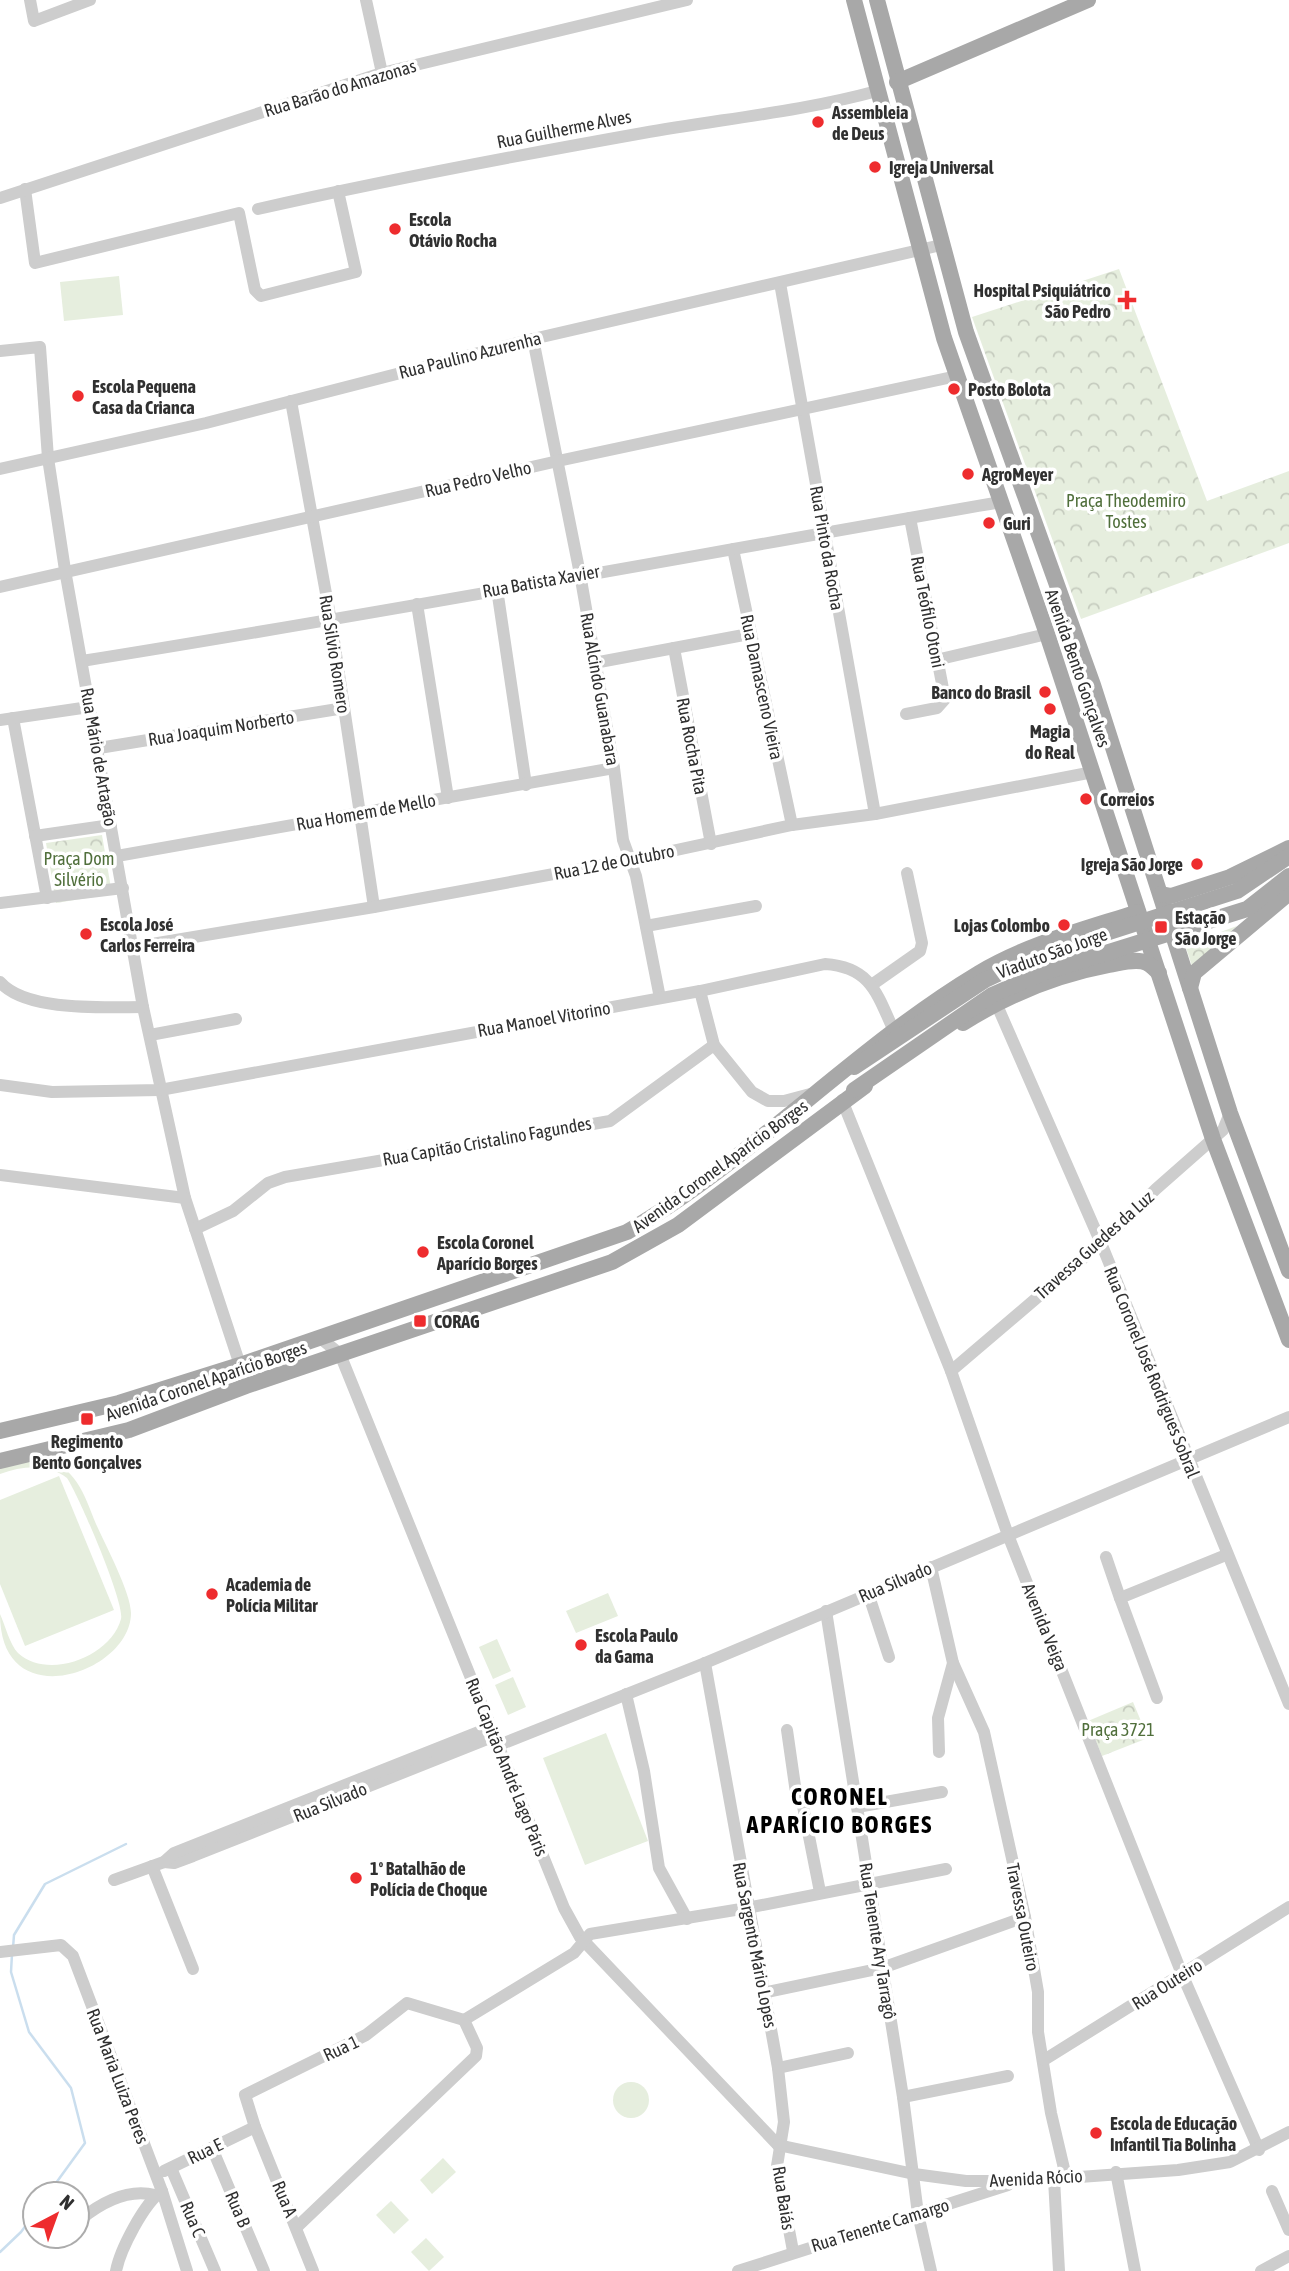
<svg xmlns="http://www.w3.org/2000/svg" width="1289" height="2271" viewBox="0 0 1289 2271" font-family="'Asap Condensed',sans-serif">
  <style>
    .park { fill: url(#park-crowns) }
    .garden { fill: #e6eede }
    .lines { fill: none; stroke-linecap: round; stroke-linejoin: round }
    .stream { stroke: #cadeee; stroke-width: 2.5 }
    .minor { stroke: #cdcdcd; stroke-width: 12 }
    .major { stroke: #a8a8a8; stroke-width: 16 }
    .major-bridge { stroke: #a8a8a8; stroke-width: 16 }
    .poi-dot { fill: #ee2c2e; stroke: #fff; stroke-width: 2.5 }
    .labels { text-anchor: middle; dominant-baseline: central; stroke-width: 7; stroke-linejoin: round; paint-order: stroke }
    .street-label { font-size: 18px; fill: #303030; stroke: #fff }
    .poi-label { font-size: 18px; font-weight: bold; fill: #303030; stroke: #fff; text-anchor: start }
    .park-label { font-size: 18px; fill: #506f3b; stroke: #fff }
    .district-label { font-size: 24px; font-weight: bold; letter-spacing: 2px; fill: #000; stroke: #fff }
  </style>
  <defs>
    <pattern id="park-crowns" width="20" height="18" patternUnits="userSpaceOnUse" patternTransform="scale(1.75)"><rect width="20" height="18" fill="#e6eede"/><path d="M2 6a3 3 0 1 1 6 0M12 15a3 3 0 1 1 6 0" fill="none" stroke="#c6ccbf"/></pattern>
  </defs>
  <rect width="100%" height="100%" fill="#fff"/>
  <g class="park">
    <polygon points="1119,269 1207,501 1289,471 1289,543 1081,619 972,317"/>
    <polygon points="102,835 112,894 56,903 46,843"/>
    <polygon points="1237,926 1192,966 1185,945"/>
    <polygon points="1133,1702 1148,1738 1102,1756 1088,1721"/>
  </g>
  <g class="garden">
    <polygon points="119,276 123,315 64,321 60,282"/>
    <polygon points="95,848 99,872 61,877 57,854"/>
    <path d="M41 1458C76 1466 84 1494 96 1524 105 1544 131 1593 131 1613 131 1673 0 1718 0 1614 5 1625 10 1645 18 1653 49 1681 111 1656 121 1619 125 1603 79 1496 67 1478 47 1463 23 1466 0 1474V1462Z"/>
    <polygon points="59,1476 114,1610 25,1646 0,1584 0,1500"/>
    <polygon points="608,1593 618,1616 576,1633 566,1611"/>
    <polygon points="497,1639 511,1671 493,1679 479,1647"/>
    <polygon points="513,1677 526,1707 508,1715 495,1685"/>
    <polygon points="606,1733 648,1841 585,1865 543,1758"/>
    <circle cx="631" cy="2100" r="18"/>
    <polygon points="443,2158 456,2172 432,2194 420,2180"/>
    <polygon points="391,2201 409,2220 394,2234 376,2215"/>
    <polygon points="426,2238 444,2257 429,2271 411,2252"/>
  </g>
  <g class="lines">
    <g class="stream">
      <polyline points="13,1948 14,1935 45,1884 126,1844"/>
      <polyline points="12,1954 11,1972 29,2032 71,2088 85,2143 48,2194"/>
      <polyline points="0,2252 21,2232 35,2213"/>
    </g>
    <g class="minor">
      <polyline points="30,0 34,21 90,0"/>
      <polyline points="366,0 382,73"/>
      <polyline points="25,189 35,263 239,213 255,290 261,296 356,272 338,191"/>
      <polyline points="0,198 382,73 687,0"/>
      <path d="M258 209C386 180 514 156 643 133 721 119 800 112 877 91"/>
      <polyline points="780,283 875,814"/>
      <polyline points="533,339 580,574 614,768 623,840 636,876 660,998"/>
      <polyline points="0,351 40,347 48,458 65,570 143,1007 185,1198 240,1365"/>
      <polyline points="291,401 331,621 374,907"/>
      <polyline points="0,469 206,423 533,339 941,245"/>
      <polyline points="733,549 792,825"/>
      <polyline points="0,587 558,461 957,376"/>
      <polyline points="497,589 526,785"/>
      <polyline points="417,604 448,798"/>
      <polyline points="674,648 711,844"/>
      <polyline points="936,660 1047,634"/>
      <path d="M82 661C389 612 695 555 1001 502"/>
      <polyline points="594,663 749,634"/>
      <polyline points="906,714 937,708 945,699 910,518"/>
      <polyline points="13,718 47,898"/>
      <polyline points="0,720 89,707"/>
      <polyline points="99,748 344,708"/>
      <polyline points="35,836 111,825"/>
      <polyline points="117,856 614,768"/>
      <polyline points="0,903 123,888"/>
      <polyline points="646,926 756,906"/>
      <polyline points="134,947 374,907 630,860 792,825 875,814 1093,772"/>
      <path d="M0 982C26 1012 105 1007 143 1007"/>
      <polyline points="873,984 920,951 922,943 907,873"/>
      <polyline points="700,991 714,1045 752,1092 768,1101 784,1101 814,1093"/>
      <polyline points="996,1003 1101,1243 1289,1704"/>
      <polyline points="150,1035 236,1019"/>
      <path d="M0 1085 52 1092 160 1090 700 991 825 964C871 967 877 994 894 1031"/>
      <polyline points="842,1100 951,1371 1008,1535 1182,1974 1259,2150"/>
      <polyline points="0,1175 185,1198"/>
      <polyline points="195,1229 233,1211 268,1183 285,1177 610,1121 714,1045"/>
      <polyline points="319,1337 340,1354 564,1908 580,1937 778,2145"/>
      <polyline points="951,1371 1101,1243 1156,1189 1223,1130 1230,1113"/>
      <polyline points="1106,1557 1120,1598"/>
      <polyline points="931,1567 953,1663 938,1718 939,1752"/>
      <polyline points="868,1593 889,1657"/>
      <polyline points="826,1611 903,2097 918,2214 931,2271"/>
      <polyline points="705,1663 778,2068 784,2122 777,2166 793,2251"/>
      <polyline points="953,1663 984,1732 1025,1917 1038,1992 1038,2032 1051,2113 1066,2177"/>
      <polyline points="626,1694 644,1771 659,1868 687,1919"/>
      <polyline points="1157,1698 1120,1598 1226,1555"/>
      <polyline points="787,1730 796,1793 802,1801 820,1892"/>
      <polyline points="499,1745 705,1663 1289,1417"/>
      <polyline points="857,1807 942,1792"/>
      <polyline points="164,1862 174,1863 193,1856 495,1736"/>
      <polyline points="152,1866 193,1969"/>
      <polyline points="114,1880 164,1862 174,1853 491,1727"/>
      <polyline points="0,1952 61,1945 73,1956 162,2191 187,2271"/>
      <polyline points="763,1993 882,1968 1025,1917"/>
      <polyline points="1044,2060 1289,1907"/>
      <polyline points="778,2068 848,2053"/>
      <polyline points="903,2097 1008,2076"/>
      <polyline points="778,2145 914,2174 966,2181 1023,2181 1178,2170 1230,2162 1289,2132"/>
      <polyline points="212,2148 264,2271"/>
      <polyline points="171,2168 215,2271"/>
      <polyline points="164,2171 255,2127"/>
      <polyline points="1116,2172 1135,2271"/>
      <polyline points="1054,2179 1059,2271"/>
      <polyline points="1272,2191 1289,2230"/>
      <path d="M81 2219C101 2203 128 2188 155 2195"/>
      <polyline points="297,2227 476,2056 477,2048 464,2020 574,1953 590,1934 747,1908 946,1869"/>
      <path d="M116 2271C120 2250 144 2203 162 2191"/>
      <polyline points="313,2271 255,2127 245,2095 366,2035 407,2003 464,2020"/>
      <polyline points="738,2271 1008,2185"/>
      <polyline points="1261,2271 1289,2256"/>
    </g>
    <g class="major">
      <polyline points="854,0 944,338 1047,634 1213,1139 1289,1340"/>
      <polyline points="877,0 966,332 1093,685 1230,1113 1289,1271"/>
      <polyline points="897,82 1088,0"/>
      <polyline points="1161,894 1171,896 1230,877 1289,848"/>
      <polyline points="1190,988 1194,973 1289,893"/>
      <path d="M963 1023C1009 994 1056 975 1109 965 1121 963 1136 958 1147 963 1151 965 1156 970 1159 973"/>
      <path d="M0 1431 119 1403 240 1365 627 1232C753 1159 854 1048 979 973 1027 944 1086 929 1138 912"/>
      <polyline points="0,1461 129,1430 246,1386 612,1262 678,1225 865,1086"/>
    </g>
    <g class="major-bridge">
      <polyline points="854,1067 985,980 1038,955 1237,891 1289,856"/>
      <polyline points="854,1090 992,995 1045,972 1247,909 1289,876"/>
    </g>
  </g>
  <g class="poi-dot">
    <circle cx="818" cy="122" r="7"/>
    <circle cx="875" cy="167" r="7"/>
    <circle cx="395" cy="229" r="7"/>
    <path d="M1123.5 289.5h7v7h7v7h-7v7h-7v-7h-7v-7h7z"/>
    <circle cx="954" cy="389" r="7"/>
    <circle cx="78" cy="396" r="7"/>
    <circle cx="968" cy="474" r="7"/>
    <circle cx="989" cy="523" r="7"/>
    <circle cx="1045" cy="692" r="7"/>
    <circle cx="1050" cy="709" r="7"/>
    <circle cx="1086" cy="799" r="7"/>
    <circle cx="1197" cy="864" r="7"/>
    <circle cx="1064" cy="925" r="7"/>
    <rect x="1154" y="920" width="14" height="14" rx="3.5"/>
    <circle cx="86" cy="934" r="7"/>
    <circle cx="423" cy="1252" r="7"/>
    <rect x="413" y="1314" width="14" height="14" rx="3.5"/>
    <rect x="80" y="1412" width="14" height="14" rx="3.5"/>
    <circle cx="212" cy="1594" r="7"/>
    <circle cx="581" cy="1645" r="7"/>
    <circle cx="356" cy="1878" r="7"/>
    <circle cx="1096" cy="2133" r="7"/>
  </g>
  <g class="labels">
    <g class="street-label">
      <text transform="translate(340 88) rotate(-17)">Rua Barão do Amazonas</text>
      <text transform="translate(564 129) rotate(-11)">Rua Guilherme Alves</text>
      <text transform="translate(470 355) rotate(-14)">Rua Paulino Azurenha</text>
      <text transform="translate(478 479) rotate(-13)">Rua Pedro Velho</text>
      <text transform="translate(827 548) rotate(80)">Rua Pinto da Rocha</text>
      <text transform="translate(541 581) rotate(-10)">Rua Batista Xavier</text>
      <text transform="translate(928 612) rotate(79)">Rua Teófilo Otoni</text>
      <text transform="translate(335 654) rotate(81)">Rua Silvio Romero</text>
      <text transform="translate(1078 668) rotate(71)">Avenida Bento Gonçalves</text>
      <text transform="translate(762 687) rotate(78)">Rua Damasceno Vieira</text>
      <text transform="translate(600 689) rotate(80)">Rua Alcindo Guanabara</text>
      <text transform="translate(221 728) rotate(-9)">Rua Joaquim Norberto</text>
      <text transform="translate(692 746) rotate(79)">Rua Rocha Pita</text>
      <text transform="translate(99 757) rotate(80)">Rua Mário de Artagão</text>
      <text transform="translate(366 812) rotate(-10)">Rua Homem de Mello</text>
      <text transform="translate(614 862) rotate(-11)">Rua 12 de Outubro</text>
      <text transform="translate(1052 953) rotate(-20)">Viaduto São Jorge</text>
      <text transform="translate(544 1019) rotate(-10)">Rua Manoel Vitorino</text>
      <text transform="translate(487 1141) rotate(-10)">Rua Capitão Cristalino Fagundes</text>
      <text transform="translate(720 1166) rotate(-36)">Avenida Coronel Aparício Borges</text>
      <text transform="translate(1094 1245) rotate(-42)">Travessa Guedes da Luz</text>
      <text transform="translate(1152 1372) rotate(68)">Rua Coronel José Rodrigues Sobral</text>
      <text transform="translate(206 1381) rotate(-19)">Avenida Coronel Aparício Borges</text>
      <text transform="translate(895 1582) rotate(-23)">Rua Silvado</text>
      <text transform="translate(1045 1627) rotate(68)">Avenida Veiga</text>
      <text transform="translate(507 1767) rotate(68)">Rua Capitão André Lago Páris</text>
      <text transform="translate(330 1802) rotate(-22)">Rua Silvado</text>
      <text transform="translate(1023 1917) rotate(79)">Travessa Outeiro</text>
      <text transform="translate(878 1941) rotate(81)">Rua Tenente Ary Tarragô</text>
      <text transform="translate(755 1945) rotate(79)">Rua Sargento Mário Lopes</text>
      <text transform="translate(1167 1984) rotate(-32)">Rua Outeiro</text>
      <text transform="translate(341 2048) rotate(-25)">Rua 1</text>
      <text transform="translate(118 2076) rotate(69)">Rua Maria Luiza Peres</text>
      <text transform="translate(205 2151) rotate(-26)">Rua E</text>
      <text transform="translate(1036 2178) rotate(-3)">Avenida Rócio</text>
      <text transform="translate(784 2198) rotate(81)">Rua Baiás</text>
      <text transform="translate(285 2199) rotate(67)">Rua A</text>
      <text transform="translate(238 2209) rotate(67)">Rua B</text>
      <text transform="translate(193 2219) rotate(67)">Rua C</text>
      <text transform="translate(880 2225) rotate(-17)">Rua Tenente Camargo</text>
    </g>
    <g class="poi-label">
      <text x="832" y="112">Assembleia<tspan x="832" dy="21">de Deus</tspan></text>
      <text x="889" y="167">Igreja Universal</text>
      <text x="409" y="219">Escola<tspan x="409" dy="21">Otávio Rocha</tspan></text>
      <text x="1111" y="290" text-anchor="end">Hospital Psiquiátrico<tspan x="1111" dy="21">São Pedro</tspan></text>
      <text x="92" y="386">Escola Pequena<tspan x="92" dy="21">Casa da Crianca</tspan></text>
      <text x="968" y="389">Posto Bolota</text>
      <text x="982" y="474">AgroMeyer</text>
      <text x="1003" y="523">Guri</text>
      <text x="1031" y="692" text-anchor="end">Banco do Brasil</text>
      <text x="1050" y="731" text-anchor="middle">Magia<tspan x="1050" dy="21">do Real</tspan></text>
      <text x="1100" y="799">Correios</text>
      <text x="1183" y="864" text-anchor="end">Igreja São Jorge</text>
      <text x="1175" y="917">Estação<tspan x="1175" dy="21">São Jorge</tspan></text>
      <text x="100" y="924">Escola José<tspan x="100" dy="21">Carlos Ferreira</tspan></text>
      <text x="1050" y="925" text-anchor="end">Lojas Colombo</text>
      <text x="437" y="1242">Escola Coronel<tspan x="437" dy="21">Aparício Borges</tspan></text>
      <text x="434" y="1321">CORAG</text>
      <text x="87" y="1441" text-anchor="middle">Regimento<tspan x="87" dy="21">Bento Gonçalves</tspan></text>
      <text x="226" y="1584">Academia de<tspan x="226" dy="21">Polícia Militar</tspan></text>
      <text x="595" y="1635">Escola Paulo<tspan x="595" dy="21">da Gama</tspan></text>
      <text x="370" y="1868">1º Batalhão de<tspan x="370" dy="21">Polícia de Choque</tspan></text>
      <text x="1110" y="2123">Escola de Educação<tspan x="1110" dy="21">Infantil Tia Bolinha</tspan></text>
    </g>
    <g class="park-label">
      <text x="1126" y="500">Praça Theodemiro<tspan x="1126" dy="21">Tostes</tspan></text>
      <text x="79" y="858">Praça Dom<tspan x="79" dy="21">Silvério</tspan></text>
      <text x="1118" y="1729">Praça 3721</text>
    </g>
    <g class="district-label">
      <text x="840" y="1796">CORONEL<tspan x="840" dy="28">APARÍCIO BORGES</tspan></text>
    </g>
  </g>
  <g transform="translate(56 2215) rotate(41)"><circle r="33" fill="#ffffff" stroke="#acacac" stroke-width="2"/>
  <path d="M0-5L12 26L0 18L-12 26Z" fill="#ee2c2e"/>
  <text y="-10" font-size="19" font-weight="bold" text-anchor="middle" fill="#303030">N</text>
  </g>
</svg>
